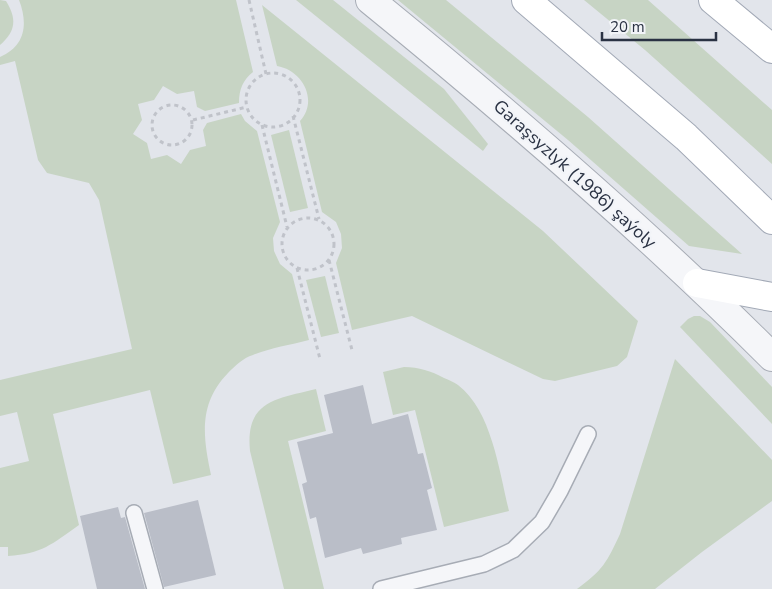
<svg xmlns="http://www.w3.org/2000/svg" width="772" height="589" viewBox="0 0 772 589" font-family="'Nunito Sans',sans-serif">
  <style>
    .green { fill: #c7d4c4 }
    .building { fill: #babec8 }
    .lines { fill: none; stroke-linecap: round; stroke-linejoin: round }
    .lane-casing { stroke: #a7acb5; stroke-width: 18 }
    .street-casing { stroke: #a7acb5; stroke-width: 30 }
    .primary-casing { stroke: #a2a9b6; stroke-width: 30 }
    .path { stroke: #c0c3ca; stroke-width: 3; stroke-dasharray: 4 4; stroke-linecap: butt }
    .lane { stroke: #f5f6f9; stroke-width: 15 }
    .street { stroke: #f5f6f9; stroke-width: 28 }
    .primary { stroke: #fff; stroke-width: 28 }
    .labels { text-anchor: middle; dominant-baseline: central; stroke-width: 4.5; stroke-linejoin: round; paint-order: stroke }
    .street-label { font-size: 18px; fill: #2a3243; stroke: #f2f4f8 }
  </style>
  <rect width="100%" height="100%" fill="#e2e5eb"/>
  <g class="green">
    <path d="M0 0 6 1C17 19 16 31 0 45Z"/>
    <path d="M19 0H236L253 72C243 80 239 89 239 103L205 111 197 107 194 91 177 94 163 86 154 100 138 104 142 120 133 134 147 143 151 159 167 155 181 164 190 150 206 146 203 130 207 123 241 114 245 121 257 131 280 222 273 238 274 251 280 264 292 274 309 340C290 345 270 348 253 355 243 358 235 366 228 373 198 404 203 437 211 475L173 484 150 390 53 414 79 525C52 544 42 554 8 556V547H0V468L29 461 17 412 0 416V380L132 349 99 200 89 183 47 173 38 160 15 61 0 65V57C26 46 28 23 19 0Z"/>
    <polygon points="296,0 333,0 444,89 488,144 483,151"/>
    <polygon points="398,0 446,0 588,117 742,254 689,246 568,140"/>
    <polygon points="584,0 648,0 772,110 772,164 645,50"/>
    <path d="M262 5 543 231 638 321 627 357 617 366 555 381 543 379 412 316 352 330 336 263 342 248 341 234 336 222 322 212 300 121C319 100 302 70 277 66Z"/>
    <polygon points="289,130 308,208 290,212 271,135"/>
    <polygon points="325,276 339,333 321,337 306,280"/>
    <polygon points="694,316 700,316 710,322 772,387 772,424 680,327 688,319"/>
    <path d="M675 359 772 460V501L702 552 655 589H577C603 570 607 562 620 534Z"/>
    <path d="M404 367C419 367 431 371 444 378 449 380 454 382 458 385 492 411 499 471 509 511L444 527 415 410 393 415 383 372Z"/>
    <path d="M316 389 326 431 288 441 324 589H284L250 451C245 400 277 399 316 389Z"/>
  </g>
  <g class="building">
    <polygon points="363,385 372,424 408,414 418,454 423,453 432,488 427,490 437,530 401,538 402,544 363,554 361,548 325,558 316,517 310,519 302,484 307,482 297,442 333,433 324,395"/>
    <polygon points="198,500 216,575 164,587 144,513"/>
    <polygon points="118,507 121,518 125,517 145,589 97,589 80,516"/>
  </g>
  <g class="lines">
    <g class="lane-casing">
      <g id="lane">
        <polyline points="134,513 155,589"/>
        <polyline points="381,589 484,564 513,550 542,522 560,491 588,434"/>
      </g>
    </g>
    <g class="street-casing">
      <path id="street" d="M370 0C509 113 645 230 772 357"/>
    </g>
    <g class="primary-casing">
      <g id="primary">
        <polyline points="526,0 686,137 772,220"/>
        <polyline points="713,0 772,49"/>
        <polyline points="697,283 772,297"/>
      </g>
    </g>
    <g class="path">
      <polyline points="249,0 266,74"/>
      <circle cx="273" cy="100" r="27"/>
      <circle cx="172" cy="125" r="20"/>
      <polyline points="293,116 319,219"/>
      <polyline points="193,120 247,107"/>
      <polyline points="262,125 287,227"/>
      <circle cx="308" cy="244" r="26"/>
      <polyline points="329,260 352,350"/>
      <polyline points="297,268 320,359"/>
    </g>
    <use href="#lane" class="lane"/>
    <use href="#street" class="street"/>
    <use href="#primary" class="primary"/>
  </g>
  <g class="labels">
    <g class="street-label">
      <text transform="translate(575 174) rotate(42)">Garaşsyzlyk (1986) şaýoly</text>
    </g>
  </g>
  <path d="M602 32v8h114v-8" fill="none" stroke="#2a3243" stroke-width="2.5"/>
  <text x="610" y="32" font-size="15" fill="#2a3243" stroke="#f2f4f8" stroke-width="4" paint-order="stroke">20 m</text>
</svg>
